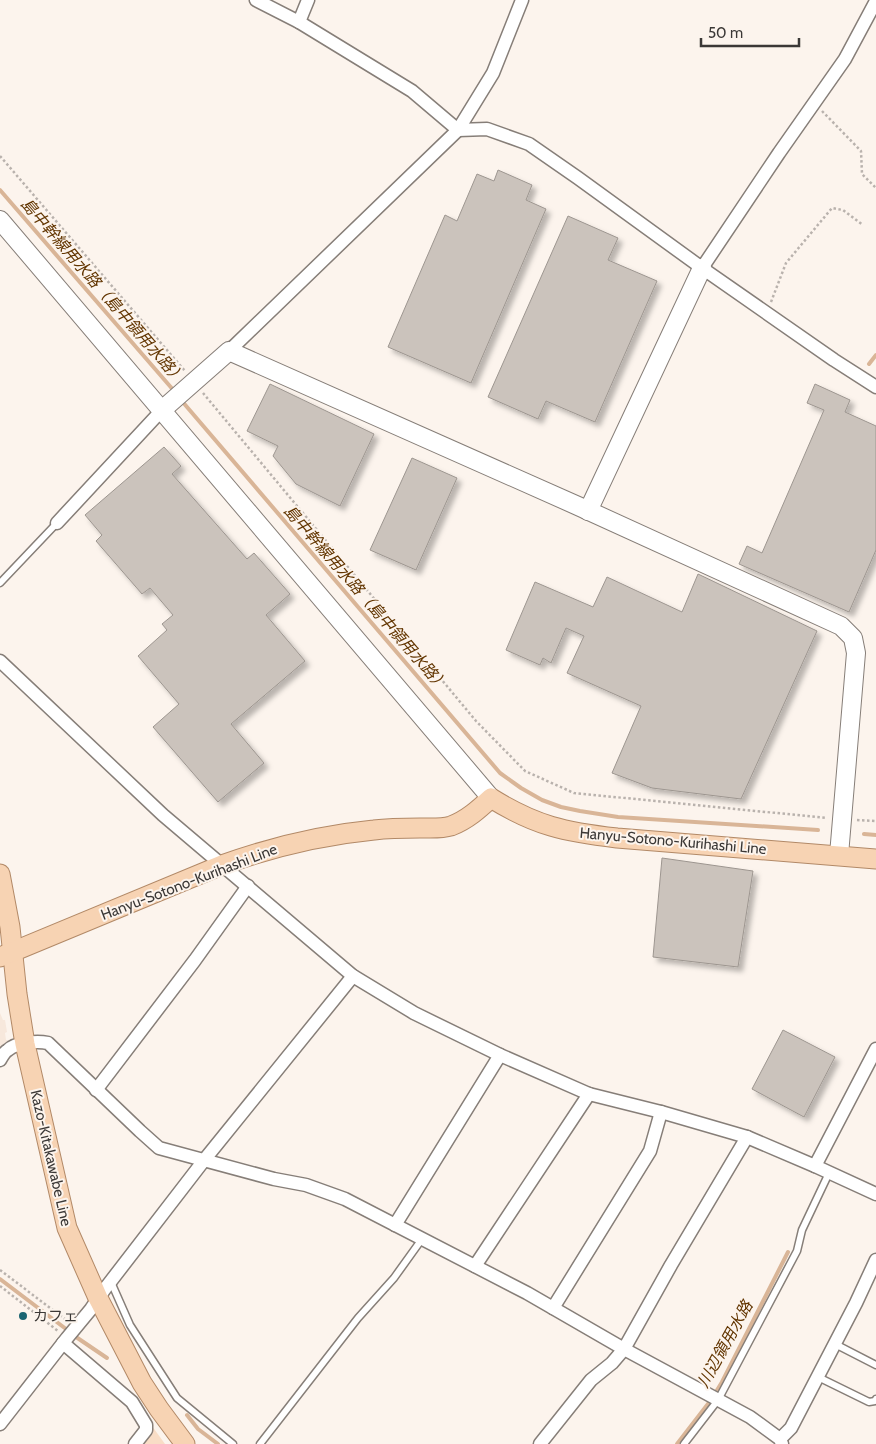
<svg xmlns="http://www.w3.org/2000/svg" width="876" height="1444" viewBox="0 0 876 1444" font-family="Cabin,'Noto Sans JP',sans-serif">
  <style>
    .built { fill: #f7e8dc }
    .green { fill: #f9ddc6 }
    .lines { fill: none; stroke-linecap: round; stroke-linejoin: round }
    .stream { stroke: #d9b597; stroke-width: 4 }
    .building { fill: #cbc3bc; stroke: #9d9690; filter: url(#shadow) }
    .lane-casing { stroke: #867e78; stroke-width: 9 }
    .street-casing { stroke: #867e78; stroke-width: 15 }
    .secondary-casing { stroke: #867e78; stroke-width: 20 }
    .primary-casing { stroke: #b28967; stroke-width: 21 }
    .path { stroke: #b9b2ad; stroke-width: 2.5; stroke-dasharray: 2.5 2.5; stroke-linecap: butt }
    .lane { stroke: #fff; stroke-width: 6 }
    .street { stroke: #fff; stroke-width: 12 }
    .secondary { stroke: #fff; stroke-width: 18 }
    .primary { stroke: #f7d3b3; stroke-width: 19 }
    .poi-dot { fill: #1a6471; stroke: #fcf4ed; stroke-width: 2 }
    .labels { text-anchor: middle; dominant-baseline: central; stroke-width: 4; stroke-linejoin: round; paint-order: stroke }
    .street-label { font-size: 15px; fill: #3b3836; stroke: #fcf4ed }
    .poi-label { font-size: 15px; fill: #3b3836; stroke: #fcf4ed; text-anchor: start }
    .water-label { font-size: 16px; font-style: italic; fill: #623500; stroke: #fcf4ed }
  </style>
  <defs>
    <filter id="shadow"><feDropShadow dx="4.5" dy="4.5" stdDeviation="2.5" flood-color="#0004"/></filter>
  </defs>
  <rect width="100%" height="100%" fill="#fcf4ed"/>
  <polygon class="built" points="0,1013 3,1020 5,1020 7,1032 5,1033 6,1040 8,1040 0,1052"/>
  <polygon class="green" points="152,1426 165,1444 142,1444"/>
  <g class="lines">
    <g class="stream">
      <polyline points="0,190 175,392"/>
      <polyline points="869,364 876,355"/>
      <polyline points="181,400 500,773 521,788 542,800 561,807 580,811 618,817 818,830"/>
      <polyline points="864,834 876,835"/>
      <polyline points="0,1279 66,1329"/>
      <polyline points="76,1337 107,1358"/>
      <polyline points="187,1415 198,1429 218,1444"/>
      <polyline points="677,1444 711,1400 722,1382 788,1252"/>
    </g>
  </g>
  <g class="building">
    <polygon points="498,170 532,185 526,200 546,209 471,383 388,347 445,215 457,221 477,174 494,181"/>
    <polygon points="568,216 618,238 608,260 657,281 595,422 546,401 538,419 488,397"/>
    <polygon points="270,384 374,434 340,506 296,484 273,456 278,446 247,431"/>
    <polygon points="815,384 850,400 845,412 876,426 876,550 849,612 739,564 747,546 762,553 824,410 807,403"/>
    <polygon points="164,447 181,466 172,474 247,559 254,553 290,594 266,615 305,661 231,724 264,763 218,802 153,727 179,704 138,656 167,630 162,624 173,615 150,588 142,594 96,541 102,535 85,515"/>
    <polygon points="412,458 457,478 416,570 370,550"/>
    <polygon points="698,574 817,631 741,799 652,788 612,773 641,706 567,673 584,636 566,628 551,663 543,658 540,665 506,650 535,582 593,607 607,577 682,612"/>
    <polygon points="662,858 753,871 738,967 653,957"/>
    <polygon points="783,1030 835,1057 804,1117 752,1089"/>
  </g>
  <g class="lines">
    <g class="lane-casing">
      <g id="lane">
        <polyline points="0,583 57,523"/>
        <polyline points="111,1282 130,1325 177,1398 233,1444"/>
        <polyline points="835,1344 876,1365"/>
        <polyline points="818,1377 869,1402 875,1401 876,1399"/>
        <polyline points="260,1444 358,1318 394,1278 422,1239"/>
        <polyline points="684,1444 718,1400 797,1251 802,1230 829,1173"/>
      </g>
    </g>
    <g class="street-casing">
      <g id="street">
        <polyline points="256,0 299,22 412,91 458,130 487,129 529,144 578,178 702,268 834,360 876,387"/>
        <polyline points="299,22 308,0"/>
        <polyline points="702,268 779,153 845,59 876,1"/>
        <polyline points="229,351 458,130 493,73 522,0"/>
        <polyline points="57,523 162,410"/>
        <polyline points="0,661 163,815 353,976 414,1013 500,1055 589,1094 661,1112 747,1137 815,1166 876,1194"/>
        <path d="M0 1060C2 1057 4 1052 8 1050 16 1042 38 1041 48 1043L140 1131 159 1148 274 1179 306 1185 345 1199 527 1293 624 1349 750 1417 780 1439 782 1444"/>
        <polyline points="96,1090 195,960 248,886"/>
        <polyline points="815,1166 876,1049"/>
        <polyline points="395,1225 500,1055"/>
        <polyline points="475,1266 589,1094"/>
        <polyline points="553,1308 650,1151 661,1112"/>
        <polyline points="63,1343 132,1402 146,1425 146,1430 135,1444"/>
        <polyline points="0,1424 67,1338 91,1309 104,1290 205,1159 353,976"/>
        <polyline points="780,1439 791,1428 856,1303 876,1260"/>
        <polyline points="540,1444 591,1380 612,1363 624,1349 671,1265 747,1137"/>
      </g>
    </g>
    <g class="secondary-casing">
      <g id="secondary">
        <polyline points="0,220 491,798"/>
        <polyline points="162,410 229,351 578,506 841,626 853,638 856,653 839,855"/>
        <polyline points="588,511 702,268"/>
      </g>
    </g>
    <g class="primary-casing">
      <g id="primary">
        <polyline points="0,874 10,927 17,994 25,1044 67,1228 98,1298 142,1383 159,1409 185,1444"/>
        <path d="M0 957 222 865C272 847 322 835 374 830 390 828 405 828 420 828 430 828 441 829 451 826 467 820 479 809 491 798 536 826 565 832 617 838L876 859"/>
      </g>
    </g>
    <g class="path">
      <polyline points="822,111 861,151 862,174 876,188"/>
      <polyline points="0,156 185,371"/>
      <polyline points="771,302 786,263 832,208 843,210 863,225"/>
      <polyline points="203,393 476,721 525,771 574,793 827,818"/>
      <polyline points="857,820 876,821"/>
      <polyline points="0,1270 66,1320"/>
      <polyline points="0,1286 58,1331"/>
    </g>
    <use href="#lane" class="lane"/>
    <use href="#street" class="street"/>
    <use href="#secondary" class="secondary"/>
    <use href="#primary" class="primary"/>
  </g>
  <circle class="poi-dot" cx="23" cy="1316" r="5"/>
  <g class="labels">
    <g class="street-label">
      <text transform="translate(673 841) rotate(5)">Hanyu-Sotono-Kurihashi Line</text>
      <text transform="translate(189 882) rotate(-21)">Hanyu-Sotono-Kurihashi Line</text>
      <text transform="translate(51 1158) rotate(77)">Kazo-Kitakawabe Line</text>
    </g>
    <g class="poi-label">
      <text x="33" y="1316">カフェ</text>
    </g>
    <g class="water-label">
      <text transform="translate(103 291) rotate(49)">島中幹線用水路（島中領用水路）</text>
      <text transform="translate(366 598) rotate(49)">島中幹線用水路（島中領用水路）</text>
      <text transform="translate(725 1344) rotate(-61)">川辺領用水路</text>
    </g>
  </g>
  <path d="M701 38v8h98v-8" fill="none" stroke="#3b3836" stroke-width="2.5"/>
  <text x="708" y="38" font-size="15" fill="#3b3836" stroke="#fcf4ed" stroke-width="4" paint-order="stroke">50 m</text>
</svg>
